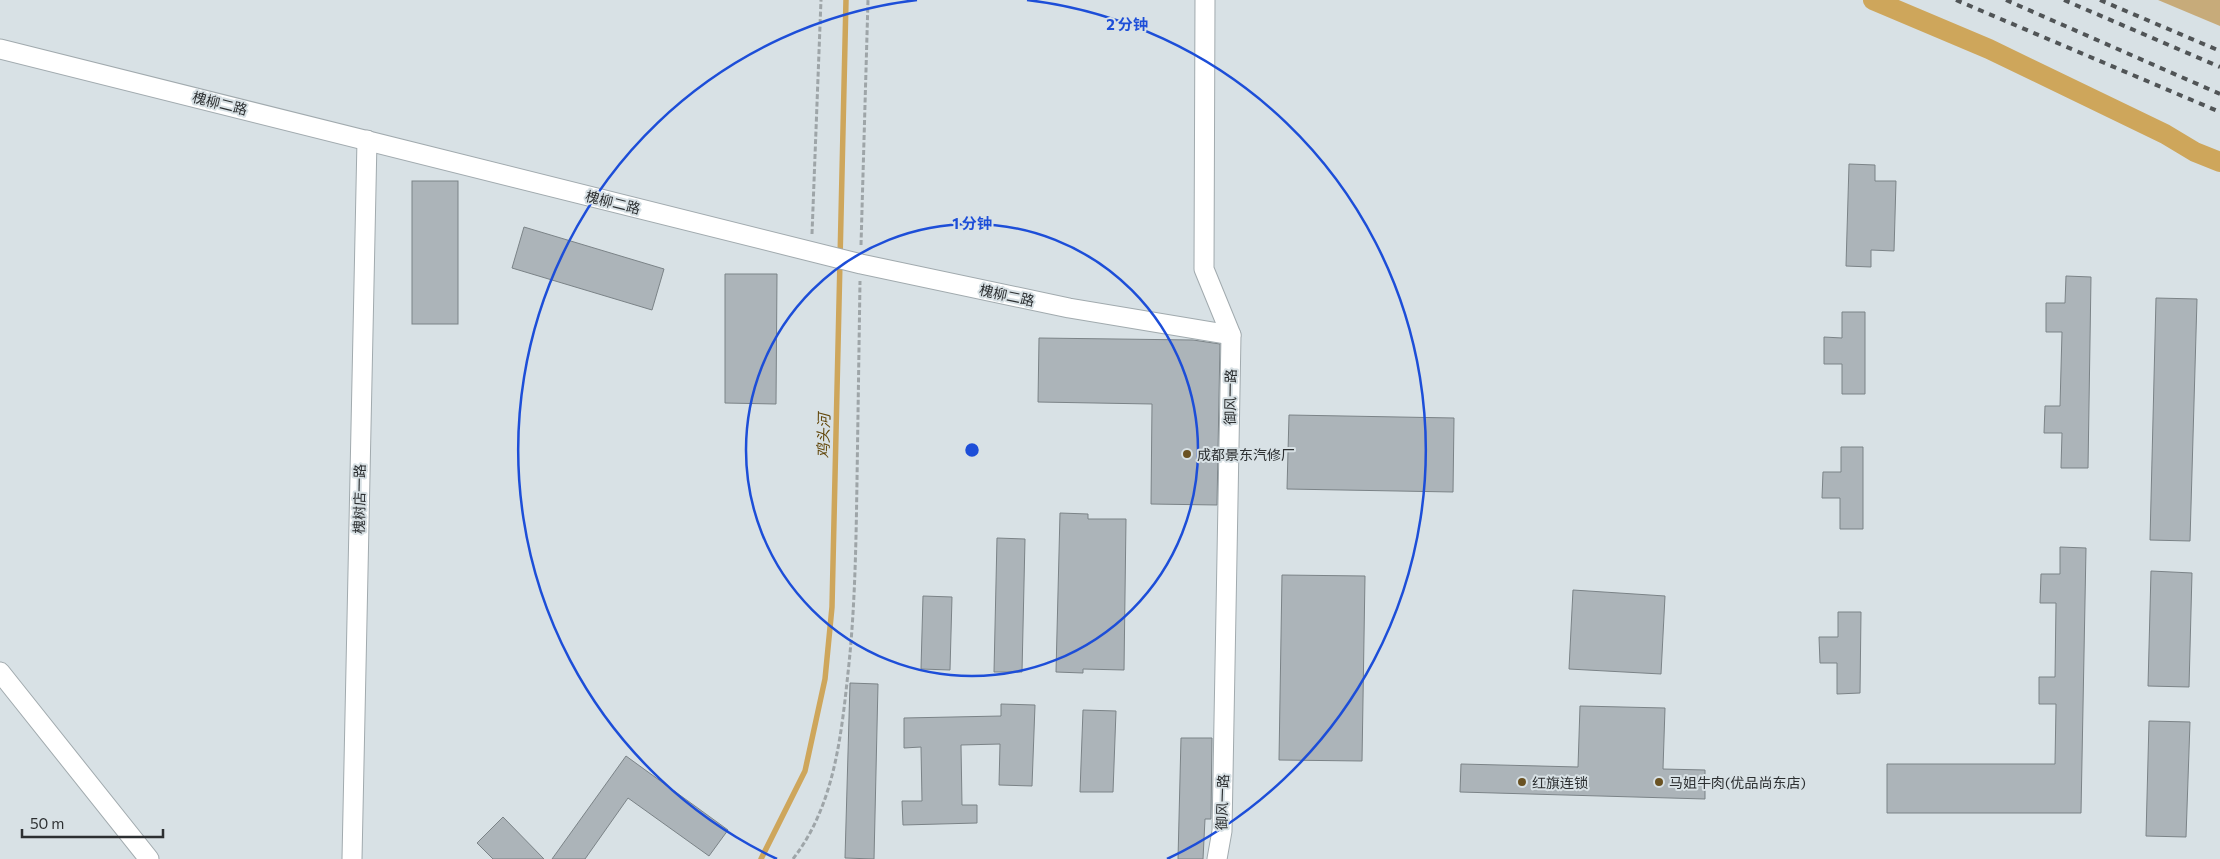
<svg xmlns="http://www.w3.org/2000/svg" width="2220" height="859" viewBox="0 0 2220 859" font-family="Commissioner,'Noto Sans SC',sans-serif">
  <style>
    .green { fill: #c7ab7a }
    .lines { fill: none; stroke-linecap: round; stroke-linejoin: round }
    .stream { stroke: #cea65b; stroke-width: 5.5 }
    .canal { stroke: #cea65b; stroke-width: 20 }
    .building { fill: #acb4b9; stroke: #7b8387 }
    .minor-casing { stroke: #a1aaae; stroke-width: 21 }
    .path { stroke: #9ea5a8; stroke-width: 3; stroke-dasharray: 5 2.5; stroke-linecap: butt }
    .minor { stroke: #fff; stroke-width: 19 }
    .rail { stroke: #505456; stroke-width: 4; stroke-dasharray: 6 6; stroke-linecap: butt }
    .ring { fill: none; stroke: #1d4ed8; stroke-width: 2.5 }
    .poi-dot { fill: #6a5222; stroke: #d8e1e5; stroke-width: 2 }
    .labels { text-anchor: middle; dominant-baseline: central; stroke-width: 4; stroke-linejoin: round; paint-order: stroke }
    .street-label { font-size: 14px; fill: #2c2f31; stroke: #d8e1e5 }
    .poi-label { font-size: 14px; fill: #2c2f31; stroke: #d8e1e5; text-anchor: start }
    .water-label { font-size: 15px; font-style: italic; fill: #62470b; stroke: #d8e1e5 }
    .centre { fill: #1d4ed8; stroke: #d8e1e5; stroke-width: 2.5 }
    .ring-label { font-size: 15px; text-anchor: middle; font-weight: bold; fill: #1d4ed8; stroke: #d8e1e5; stroke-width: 4; stroke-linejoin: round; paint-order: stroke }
  </style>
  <rect width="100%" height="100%" fill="#d8e1e5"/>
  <polygon class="green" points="2158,0 2220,0 2220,26"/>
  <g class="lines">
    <polyline class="stream" points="761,859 805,771 825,679 832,607 846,0"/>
    <polyline class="canal" points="1873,0 1989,49 2165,134 2195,152 2220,162"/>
  </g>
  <g class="building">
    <polygon points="1849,164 1875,165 1875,181 1896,181 1894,251 1871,250 1871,267 1846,266"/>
    <rect x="412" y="181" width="46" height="143"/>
    <polygon points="524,227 664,269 652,310 512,268"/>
    <polygon points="725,274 777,274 776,404 725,403"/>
    <polygon points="2066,276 2091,277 2088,468 2061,468 2062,433 2044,433 2045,406 2060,406 2062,332 2046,332 2046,303 2065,303"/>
    <polygon points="2156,298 2197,299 2190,541 2150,540"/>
    <polygon points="1842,312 1865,312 1865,394 1842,394 1842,364 1824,364 1824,337 1842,338"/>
    <polygon points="1039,338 1193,340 1220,344 1217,505 1151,504 1152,404 1038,402"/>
    <polygon points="1289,415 1454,418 1453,492 1287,489"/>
    <polygon points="1841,447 1863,447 1863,529 1840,529 1840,498 1822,498 1823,472 1841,472"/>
    <polygon points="1060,513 1088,514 1088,519 1126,519 1124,670 1083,669 1083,673 1056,672"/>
    <polygon points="997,538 1025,539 1022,672 994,672"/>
    <polygon points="2060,547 2086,548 2081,813 1887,813 1887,764 2055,764 2056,704 2039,704 2039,677 2055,677 2056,603 2040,603 2041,574 2060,574"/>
    <polygon points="2151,571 2192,573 2189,687 2148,686"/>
    <polygon points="1282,575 1365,576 1362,761 1279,760"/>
    <polygon points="1573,590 1665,596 1661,674 1569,669"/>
    <polygon points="923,596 952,597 950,670 921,669"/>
    <polygon points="1838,612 1861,612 1860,693 1837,694 1837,663 1820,663 1819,637 1838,637"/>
    <polygon points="850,683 878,684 874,859 845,858"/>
    <polygon points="1001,704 1035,705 1032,786 999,785 1000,744 961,745 962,805 977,805 977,823 903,825 902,801 922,801 921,747 904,748 904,718 1001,716"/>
    <polygon points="1580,706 1665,708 1663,769 1705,770 1705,799 1460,792 1461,764 1578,767"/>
    <polygon points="1083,710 1116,711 1113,792 1080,792"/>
    <polygon points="2149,721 2190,722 2186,837 2146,836"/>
    <polygon points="1181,738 1212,738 1211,819 1205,819 1203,859 1178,859"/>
    <polygon points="626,756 728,830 709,856 628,798 585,859 552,859"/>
    <polygon points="503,817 544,859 493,859 477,843"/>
  </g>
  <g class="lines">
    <g class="minor-casing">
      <g id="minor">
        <polyline points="1205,0 1204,269 1231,335 1222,831 1217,859"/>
        <polyline points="0,49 861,264 1069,308 1231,335"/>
        <polyline points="0,672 149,859"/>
        <polyline points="352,859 367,140"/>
      </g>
    </g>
    <g class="path">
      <polyline points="812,234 821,0"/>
      <polyline points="861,245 868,0"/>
      <path d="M793 859C834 806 841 738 848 673 855 610 856 545 857 481 858 414 859 348 860 281"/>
    </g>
    <use href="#minor" class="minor"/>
    <g class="rail">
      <polyline points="1956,0 2220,112"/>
      <polyline points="2006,0 2220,94"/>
      <polyline points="2064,0 2220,67"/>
      <polyline points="2100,0 2220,51"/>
    </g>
  </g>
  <g class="ring">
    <circle cx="972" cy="450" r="226"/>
    <path d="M777 859A453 453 0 0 1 917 0M1027 0A453 453 0 0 1 1167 859"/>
  </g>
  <g class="poi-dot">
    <circle cx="1187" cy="454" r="5"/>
    <circle cx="1522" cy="782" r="5"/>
    <circle cx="1659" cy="782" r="5"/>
  </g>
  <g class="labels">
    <g class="street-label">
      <text transform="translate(220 103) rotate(14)">槐柳二路</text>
      <text transform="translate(613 202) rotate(14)">槐柳二路</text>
      <text transform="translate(1007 295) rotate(12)">槐柳二路</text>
      <text transform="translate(1230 397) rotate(-89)">御风一路</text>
      <text transform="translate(359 499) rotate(-89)">槐树店一路</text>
      <text transform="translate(1222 802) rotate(-88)">御风一路</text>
    </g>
    <g class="poi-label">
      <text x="1197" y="454">成都景东汽修厂</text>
      <text x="1532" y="782">红旗连锁</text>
      <text x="1669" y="782">马姐牛肉(优品尚东店)</text>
    </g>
    <g class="water-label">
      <text transform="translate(823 436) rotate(-89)">鸡头河</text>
    </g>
  </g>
  <circle cx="972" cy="450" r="8" class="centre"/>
  <g class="ring-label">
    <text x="1127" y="30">2 分钟</text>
    <text x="972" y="229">1 分钟</text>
  </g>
  <path d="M22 829v8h141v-8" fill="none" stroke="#2c2f31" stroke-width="2.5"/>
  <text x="30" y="829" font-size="15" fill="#2c2f31" stroke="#d8e1e5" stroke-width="4" paint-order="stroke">50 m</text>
</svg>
